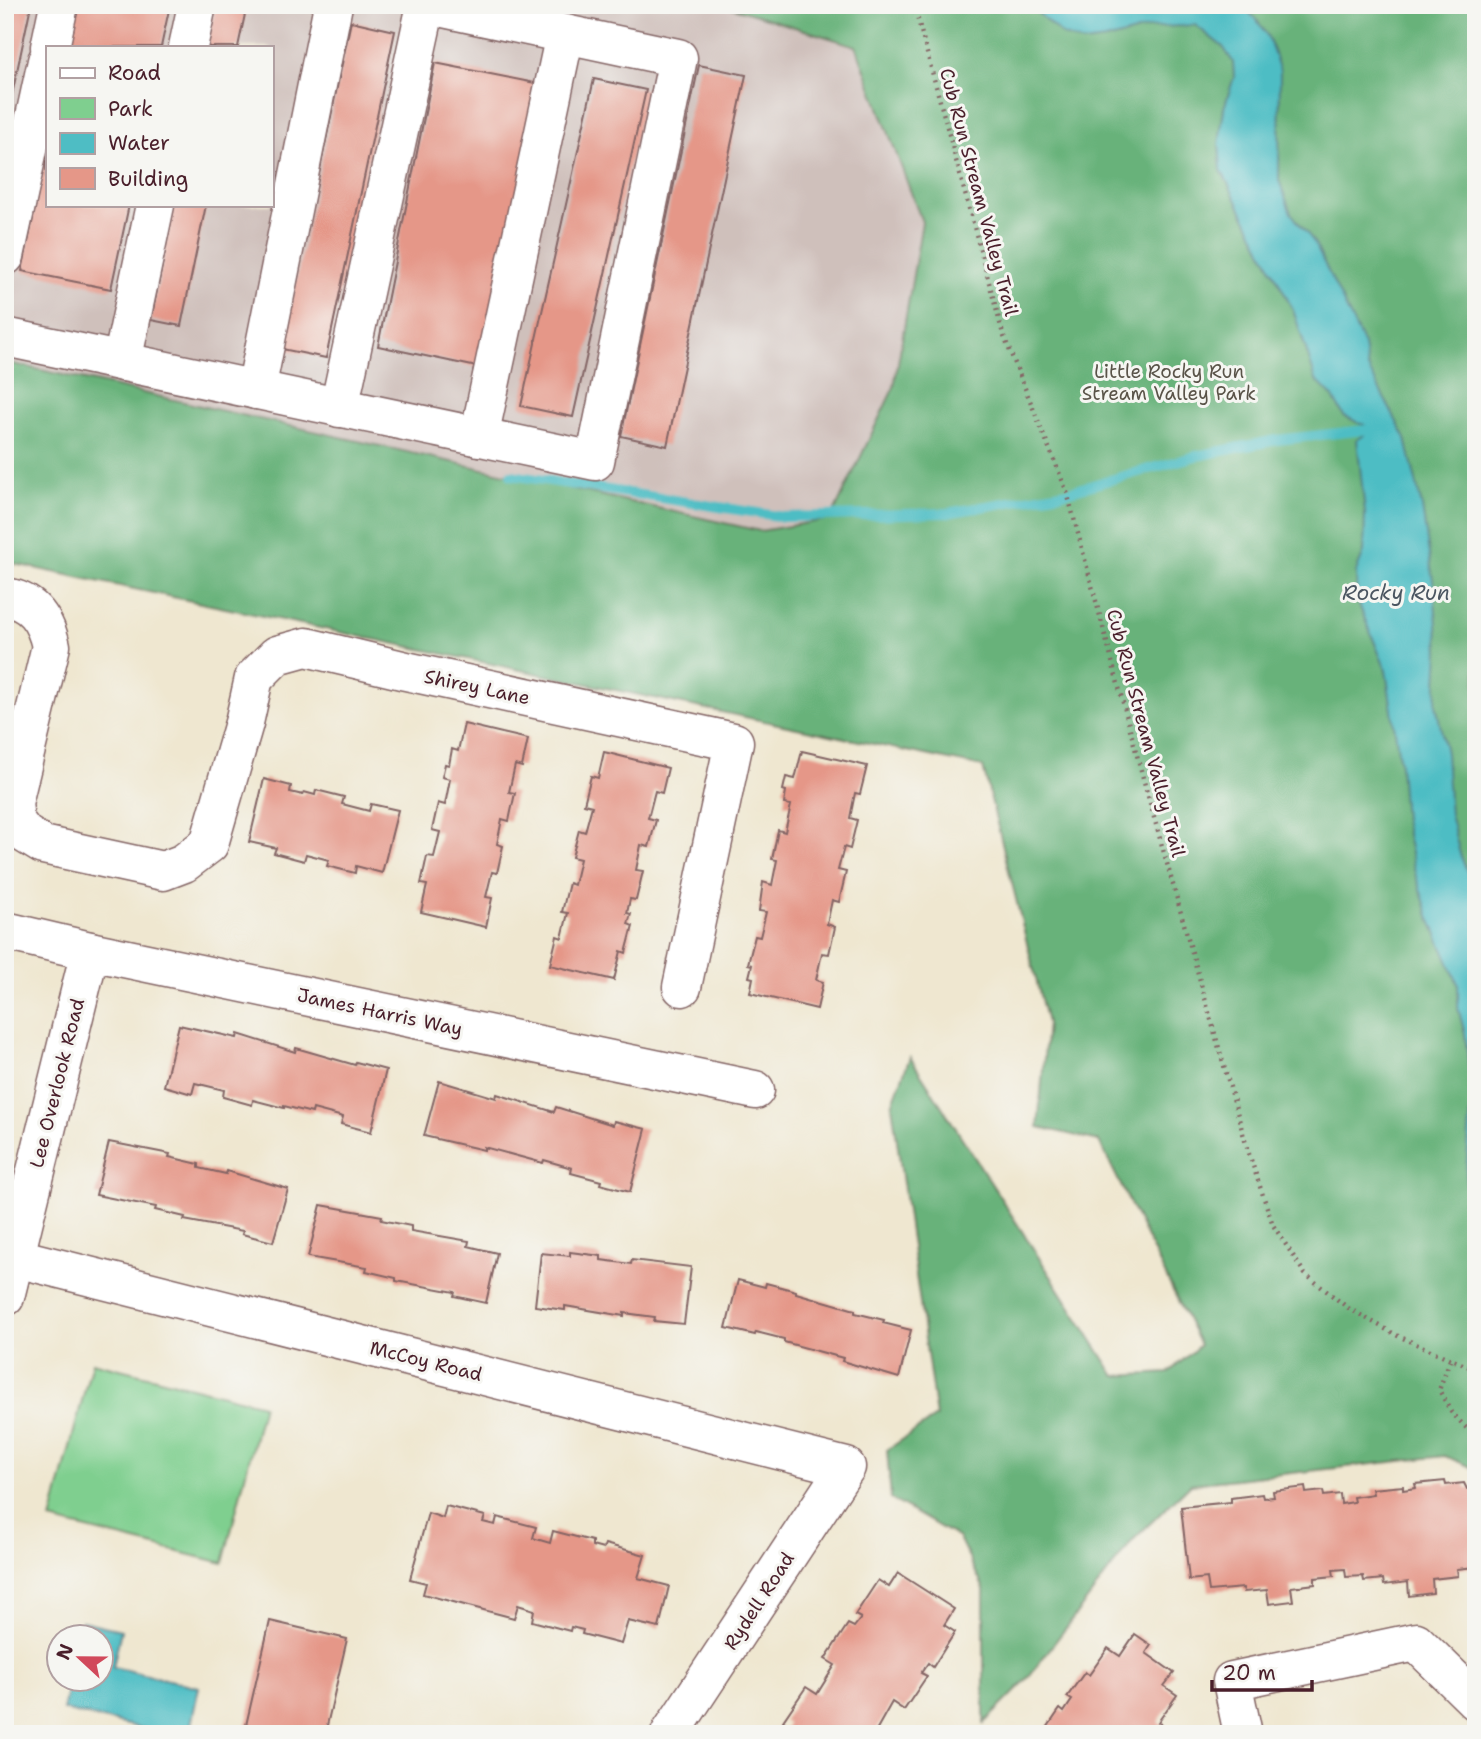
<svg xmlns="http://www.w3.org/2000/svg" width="1481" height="1739" viewBox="0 0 1481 1739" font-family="'Shantell Sans',sans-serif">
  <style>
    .industrial { fill: #cfc0bb; fill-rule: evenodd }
    .green { fill: #7fcf8f; stroke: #64775d; stroke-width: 2 }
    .forest { fill: #67b27a; stroke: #586852; stroke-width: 2 }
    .water { fill: #4ebdc4; stroke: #4c6e78; stroke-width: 2 }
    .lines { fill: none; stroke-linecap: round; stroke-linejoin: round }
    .stream { stroke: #4ebdc4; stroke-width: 10 }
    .building { fill: #e59788 }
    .minor-casing { stroke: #846565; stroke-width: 41 }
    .path { stroke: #846565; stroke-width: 4.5; stroke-dasharray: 2 5; stroke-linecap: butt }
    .minor { stroke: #fff; stroke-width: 38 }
    .labels { text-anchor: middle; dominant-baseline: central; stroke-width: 6; stroke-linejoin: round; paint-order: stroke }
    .street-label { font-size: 19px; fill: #4a1f2b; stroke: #f6f6f2 }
    .park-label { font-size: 19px; fill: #5a5449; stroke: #f6f6f2 }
    .water-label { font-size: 21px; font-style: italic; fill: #4b5661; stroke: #f6f6f2 }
  </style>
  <rect width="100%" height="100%" fill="#f6f6f2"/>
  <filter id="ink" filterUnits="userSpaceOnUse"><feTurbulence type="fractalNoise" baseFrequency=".0143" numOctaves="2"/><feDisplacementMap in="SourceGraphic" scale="14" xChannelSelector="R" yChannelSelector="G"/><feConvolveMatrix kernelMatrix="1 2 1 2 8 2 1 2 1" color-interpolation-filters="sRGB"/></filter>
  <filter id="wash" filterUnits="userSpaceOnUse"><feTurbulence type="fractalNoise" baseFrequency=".00686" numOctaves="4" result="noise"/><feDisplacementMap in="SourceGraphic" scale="28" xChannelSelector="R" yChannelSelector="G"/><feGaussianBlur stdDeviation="1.57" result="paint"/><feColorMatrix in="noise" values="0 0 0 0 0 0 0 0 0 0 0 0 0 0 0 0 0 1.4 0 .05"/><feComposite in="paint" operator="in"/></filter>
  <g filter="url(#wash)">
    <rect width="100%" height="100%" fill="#efe7d0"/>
    <path class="industrial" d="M5 5H724L856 46 922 222 894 387 831 519 760 531 5 362ZM47 47H271V205H47Z"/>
    <polygon class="green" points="92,1362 263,1405 223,1563 51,1520"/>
    <polygon class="forest" points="724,5 1476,5 1476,1469 1445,1456 1191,1484 1133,1540 1023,1684 984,1723 984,1589 959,1538 891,1499 887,1450 936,1417 892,1105 910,1057 1115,1376 1168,1373 1200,1345 1099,1141 1038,1127 1047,1023 983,767 5,562 5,362 760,531 831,519 894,387 922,222 856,46"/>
    <g class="water">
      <polygon points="1029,5 1241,5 1257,20 1268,37 1280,71 1279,180 1291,213 1314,242 1364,345 1367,366 1406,439 1422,507 1434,587 1439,650 1436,704 1446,753 1450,814 1460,854 1476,893 1476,1297 1468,1270 1466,1172 1472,1094 1465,1034 1458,1008 1458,984 1429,916 1416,877 1404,820 1400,765 1386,670 1357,600 1356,572 1364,552 1365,512 1357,440 1373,429 1344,416 1332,396 1316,380 1293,310 1221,170 1219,144 1224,108 1234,77 1233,62 1223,47 1195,25 1149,28 1106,40 1083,43 1062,35"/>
      <polygon points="82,1621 121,1630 113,1667 199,1687 189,1734 167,1734 63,1710 70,1680 102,1680 102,1638 79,1637"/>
    </g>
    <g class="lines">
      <polyline class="stream" points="511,475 784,517 947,513 1067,492 1196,456 1277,440 1374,429"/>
    </g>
    <g id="blocks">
      <g class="building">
        <polygon points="5,5 31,5 6,123 5,123"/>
        <polygon points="77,5 170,5 161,47 69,47"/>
        <polygon points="216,5 247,5 238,47 207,47"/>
        <polygon points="351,21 395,31 326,358 282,349"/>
        <polygon points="435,63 540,84 482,368 378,346"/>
        <polygon points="699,65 746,75 667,446 621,436"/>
        <polygon points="594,79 646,90 573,417 521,406"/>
        <polygon points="46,154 47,205 129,205 111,289 22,271"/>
        <polygon points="174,205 206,205 181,326 151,320"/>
        <polygon points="464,724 528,739 522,767 515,765 509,792 515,793 509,821 502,819 497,844 503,846 497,873 492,872 486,897 492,898 486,927 421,912 427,885 421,884 427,856 434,857 440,832 432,830 438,803 445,805 450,779 442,777 445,764 449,765 452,749 458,751"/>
        <polygon points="802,751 867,766 860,794 855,793 850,818 857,820 850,849 844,847 838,870 846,872 839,902 832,900 827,924 835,927 829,954 822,953 816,980 823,982 817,1009 750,993 753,978 749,977 752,965 748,964 755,936 760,937 766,912 759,911 763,882 772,885 777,860 772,859 778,830 785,832 791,805 784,804 786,791 783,790 786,777 795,779"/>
        <polygon points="604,752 668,768 662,793 655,791 648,818 656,820 649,847 641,845 636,870 643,871 636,900 630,899 627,913 631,914 628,924 633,926 626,953 621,951 614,980 550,965 557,936 562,938 568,913 562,912 569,883 574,885 580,859 572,857 579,830 585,832 592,806 584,804 591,776 598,778"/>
        <polygon points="264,779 291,786 290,792 303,795 304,792 315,795 316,790 344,797 342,804 369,811 371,804 398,810 382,873 356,866 355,873 327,866 329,860 306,854 304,861 274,853 276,848 249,842"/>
        <polygon points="179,1025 237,1038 238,1034 295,1052 296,1048 355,1065 356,1062 386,1070 371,1132 341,1124 343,1117 313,1109 312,1113 284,1106 284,1108 253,1100 252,1105 223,1097 224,1090 195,1083 192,1094 164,1086"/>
        <polygon points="439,1081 496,1098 497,1094 554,1112 556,1107 613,1125 614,1121 646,1129 630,1192 600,1184 601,1181 571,1173 572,1168 544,1160 543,1163 484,1147 484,1150 424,1136"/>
        <polygon points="109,1142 170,1154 169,1157 199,1164 199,1168 226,1174 227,1171 288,1189 273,1242 242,1234 243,1231 184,1220 185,1217 155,1210 156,1207 96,1195"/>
        <polygon points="321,1205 382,1216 381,1220 411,1226 411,1231 469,1241 468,1246 497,1253 486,1303 454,1296 455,1292 396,1281 396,1278 366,1271 367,1267 308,1257"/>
        <polygon points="570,1252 601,1256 601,1260 631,1264 632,1260 691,1267 684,1324 654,1321 655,1317 624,1313 624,1316 565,1306 565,1310 535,1306 541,1253 570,1256"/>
        <polygon points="738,1280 765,1287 766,1283 796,1291 796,1293 855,1310 855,1313 884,1320 883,1323 911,1330 899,1378 842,1361 843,1358 784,1342 784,1339 756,1332 755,1335 726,1328"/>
        <polygon points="1445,1481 1446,1485 1464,1483 1467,1489 1476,1488 1476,1559 1473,1559 1474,1567 1457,1569 1458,1576 1432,1579 1433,1593 1409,1596 1408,1582 1384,1585 1383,1579 1364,1581 1363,1576 1346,1577 1345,1569 1333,1570 1334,1576 1315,1578 1315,1584 1291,1587 1293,1601 1269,1604 1267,1590 1244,1592 1243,1588 1209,1591 1207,1578 1189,1580 1181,1507 1231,1502 1231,1498 1262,1494 1263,1498 1274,1497 1273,1491 1305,1487 1306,1493 1323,1491 1324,1496 1340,1494 1341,1504 1354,1502 1353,1497 1373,1494 1372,1489 1403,1486 1403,1490 1416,1488 1415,1484"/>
        <polygon points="446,1506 485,1516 483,1522 495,1525 497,1517 536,1527 533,1538 550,1543 553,1531 592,1541 592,1546 603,1549 605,1544 645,1555 638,1578 669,1586 659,1628 628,1621 621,1644 582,1634 583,1630 571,1627 570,1631 532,1621 534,1610 518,1605 514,1618 423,1594 426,1583 410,1579 428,1513 443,1518"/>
        <polygon points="898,1573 954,1609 944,1625 955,1632 933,1667 928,1663 921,1673 927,1676 904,1710 892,1702 874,1734 781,1734 788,1724 783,1721 806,1687 817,1694 835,1665 825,1659 848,1624 854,1627 861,1618 855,1615 878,1580 889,1587"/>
        <polygon points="270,1621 347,1639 325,1734 244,1734"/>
        <polygon points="1135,1634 1151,1645 1146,1653 1174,1673 1164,1686 1177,1695 1158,1722 1163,1726 1157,1734 1043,1734 1060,1709 1064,1712 1072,1700 1067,1697 1085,1672 1089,1675 1108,1648 1120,1656"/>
      </g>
    </g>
  </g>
  <g filter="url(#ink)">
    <use href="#blocks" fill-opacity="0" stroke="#846565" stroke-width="2"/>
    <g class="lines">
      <g class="minor-casing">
        <g id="minor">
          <polyline points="50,47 59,5"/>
          <polyline points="188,47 197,5"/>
          <polyline points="5,256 47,61"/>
          <polyline points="5,337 595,461 678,58 429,5"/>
          <polyline points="122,362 155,205"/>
          <polyline points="256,390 333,5"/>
          <polyline points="339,408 426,5"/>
          <polyline points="479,437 565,34"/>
          <path d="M5 597C33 601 45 620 51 646L13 803 15 821 25 834 43 845 163 871 184 863 209 844 244 723 254 678 277 655 306 647 406 671 734 742 682 987"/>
          <polyline points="5,931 90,951 755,1090"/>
          <polyline points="5,1255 846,1467 670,1734"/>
          <polyline points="5,1297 90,951"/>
          <polyline points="1243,1734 1232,1681 1416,1642 1476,1701"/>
        </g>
      </g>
      <g class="path">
        <polyline points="914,5 1003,334 1067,492 1146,789 1248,1151 1273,1225 1305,1274 1348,1308 1398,1336 1476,1370"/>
        <polyline points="1450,1360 1439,1390 1451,1412 1476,1438"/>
      </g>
      <use href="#minor" class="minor"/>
    </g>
  </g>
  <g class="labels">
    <g class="street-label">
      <text transform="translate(979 192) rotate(75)">Cub Run Stream Valley Trail</text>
      <text transform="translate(477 687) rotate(12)">Shirey Lane</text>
      <text transform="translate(1146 733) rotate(75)">Cub Run Stream Valley Trail</text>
      <text transform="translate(380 1012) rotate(12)">James Harris Way</text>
      <text transform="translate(57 1083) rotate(-76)">Lee Overlook Road</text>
      <text transform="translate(426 1361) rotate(14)">McCoy Road</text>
      <text transform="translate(759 1601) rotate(-57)">Rydell Road</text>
    </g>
    <g class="park-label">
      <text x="1169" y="371">Little Rocky Run<tspan x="1169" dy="22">Stream Valley Park</tspan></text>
    </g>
    <g class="water-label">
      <text x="1396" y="593">Rocky Run</text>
    </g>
  </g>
  <rect width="1481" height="1739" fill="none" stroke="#f6f6f2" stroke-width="28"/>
  <rect x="46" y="46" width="228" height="161" fill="#f6f6f2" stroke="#b1a0a2" stroke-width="2"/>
  <rect x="60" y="68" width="35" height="10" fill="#ffffff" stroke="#b1a0a2" stroke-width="2"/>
  <text x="108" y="80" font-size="21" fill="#4a1f2b">Road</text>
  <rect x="60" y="98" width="35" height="21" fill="#7fcf8f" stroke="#b1a0a2" stroke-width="2"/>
  <text x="108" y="116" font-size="21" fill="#4a1f2b">Park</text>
  <rect x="60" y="133" width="35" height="21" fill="#4ebdc4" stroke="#b1a0a2" stroke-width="2"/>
  <text x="108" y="150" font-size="21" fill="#4a1f2b">Water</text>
  <rect x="60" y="168" width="35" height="21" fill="#e59788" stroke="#b1a0a2" stroke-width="2"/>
  <text x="108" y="186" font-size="21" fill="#4a1f2b">Building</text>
  <g transform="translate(80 1658) rotate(292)"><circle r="33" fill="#f6f6f2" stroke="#b1a0a2" stroke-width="2"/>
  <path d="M0-5L12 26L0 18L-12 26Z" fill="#d1495b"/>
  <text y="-10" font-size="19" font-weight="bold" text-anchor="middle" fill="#4a1f2b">N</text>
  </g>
  <path d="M1212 1680v10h100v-10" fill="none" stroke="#4a1f2b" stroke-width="3.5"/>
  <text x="1222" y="1680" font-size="21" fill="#4a1f2b" stroke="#f6f6f2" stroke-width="5" paint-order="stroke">20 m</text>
</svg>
